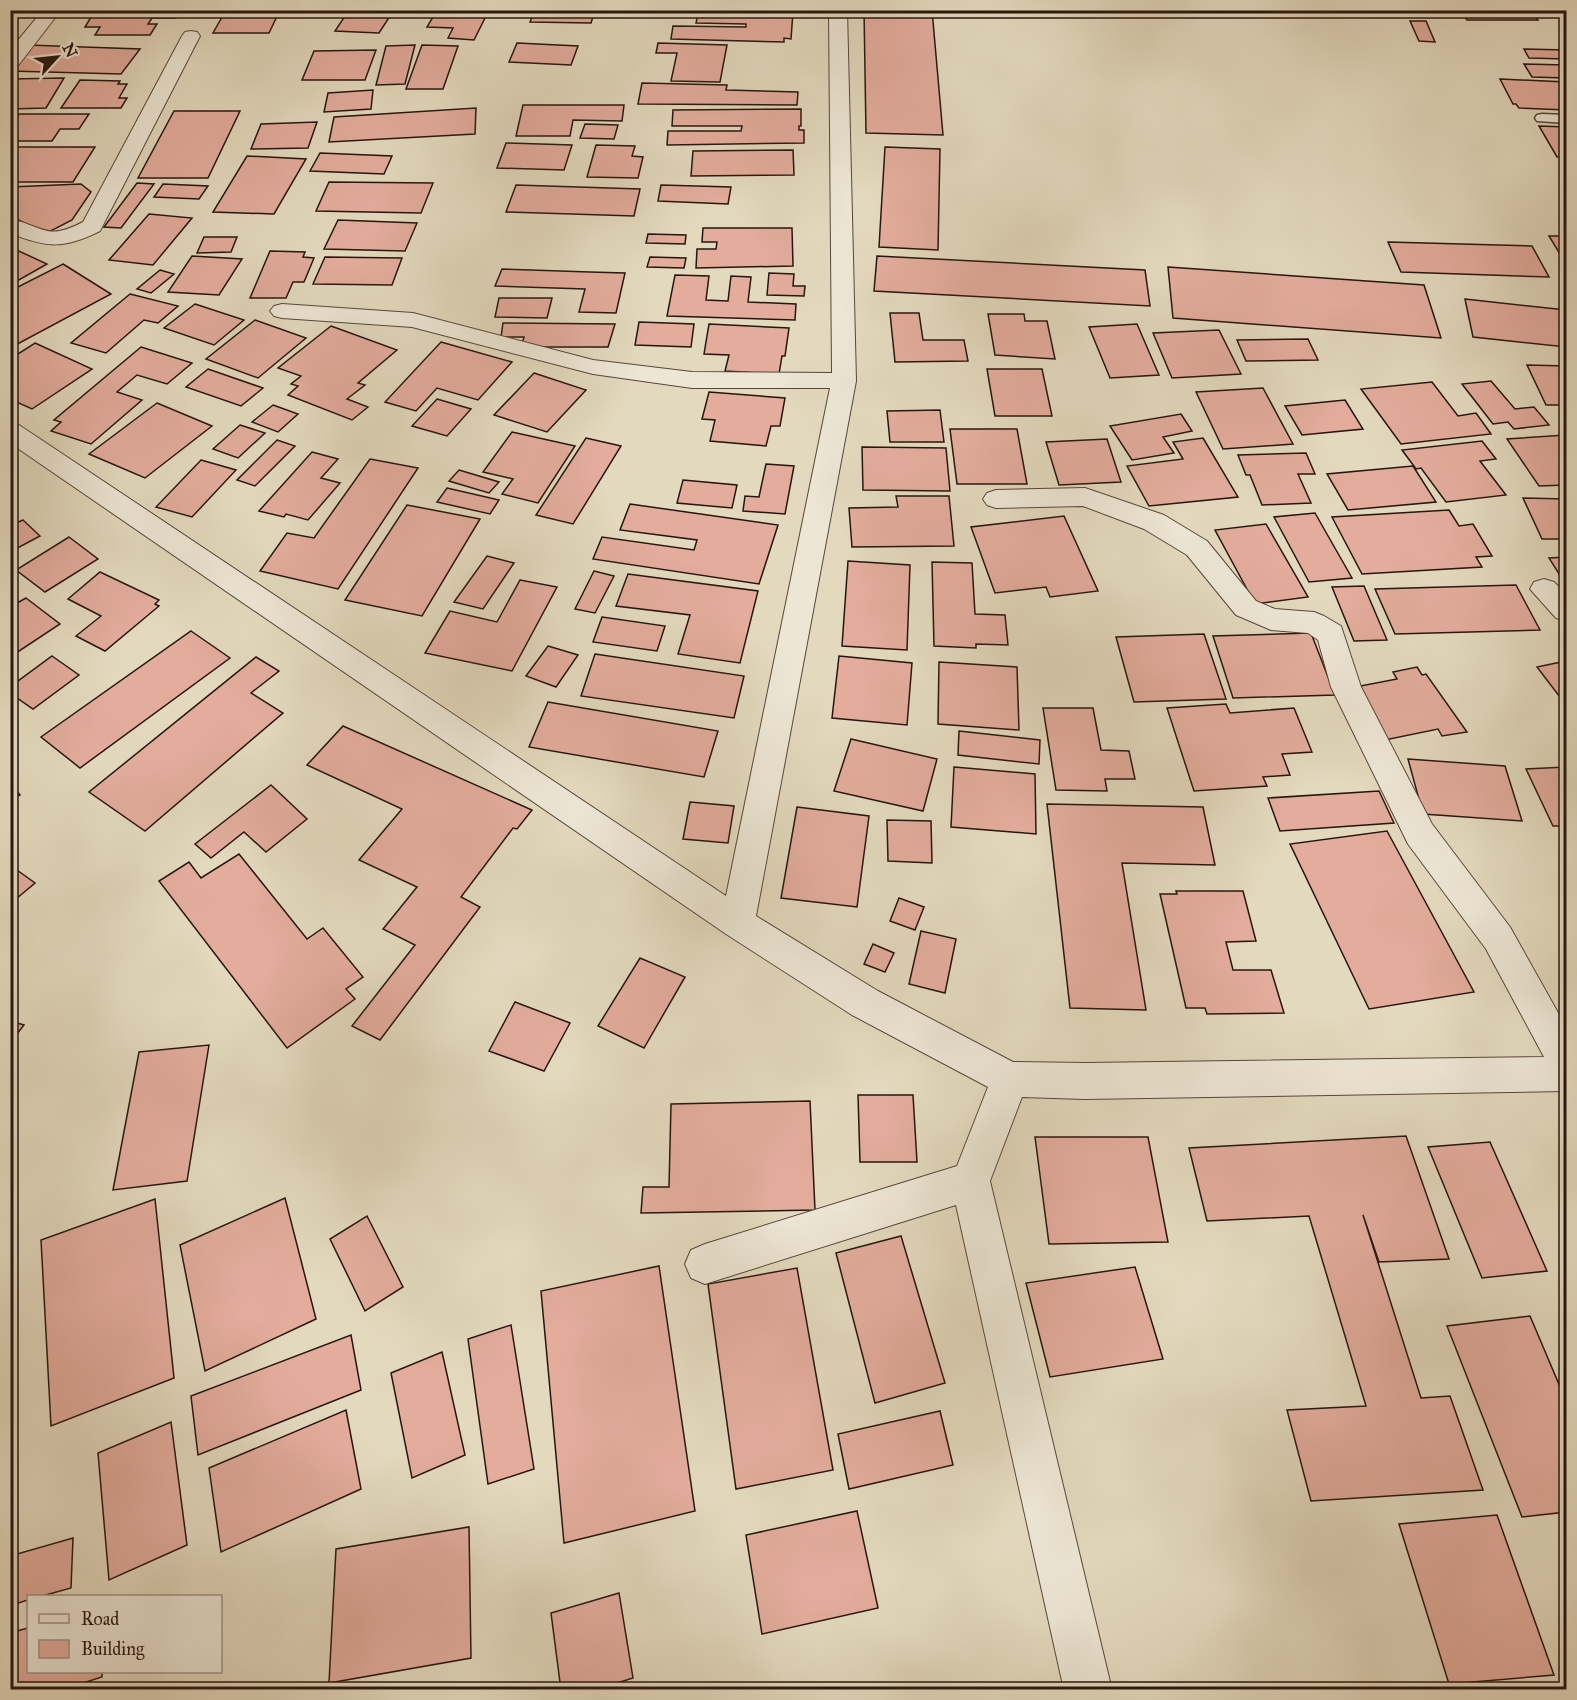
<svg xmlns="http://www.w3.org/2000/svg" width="1577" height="1700" viewBox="0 0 1577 1700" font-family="'IM FELL Great Primer',serif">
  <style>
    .building { fill: #e3ac9d; stroke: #27160f; stroke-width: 1.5 }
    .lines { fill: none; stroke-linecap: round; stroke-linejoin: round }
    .service-casing { stroke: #56473b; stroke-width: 3 }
    .minor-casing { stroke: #56473b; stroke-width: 2 }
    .service { fill: #ede6d5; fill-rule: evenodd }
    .minor { fill: #ede6d5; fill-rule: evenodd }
  </style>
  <rect width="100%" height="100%" fill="#e3d9be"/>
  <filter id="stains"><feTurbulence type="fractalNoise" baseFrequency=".00333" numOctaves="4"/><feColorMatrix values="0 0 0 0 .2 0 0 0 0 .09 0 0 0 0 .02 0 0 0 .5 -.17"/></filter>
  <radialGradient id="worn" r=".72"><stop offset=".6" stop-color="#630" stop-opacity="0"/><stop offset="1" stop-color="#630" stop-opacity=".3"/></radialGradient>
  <g class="building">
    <polygon points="104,10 179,10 175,18 152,18 148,24 157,24 150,35 95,35 100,27 85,27 91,17 100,17"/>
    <polygon points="190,10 280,10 269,33 213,33 222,17 187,17"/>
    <polygon points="349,10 394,10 379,33 335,31"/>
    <polygon points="437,10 489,10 474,40 448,38 453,28 427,27"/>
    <polygon points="535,10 595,10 591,23 530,22"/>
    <polygon points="699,10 793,12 791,39 784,38 784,42 671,39 673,26 746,27 746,24 696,23"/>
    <polygon points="864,10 932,10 943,135 866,133"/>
    <polygon points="1460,10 1531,10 1538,20 1467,20"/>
    <polygon points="1542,10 1566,10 1566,15 1545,15"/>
    <polygon points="1410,21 1426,21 1435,42 1419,41"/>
    <polygon points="517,43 578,46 571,65 509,62"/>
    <polygon points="658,43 727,45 720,82 671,81 677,53 656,53"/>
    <polygon points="27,45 140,49 121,74 10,71 10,64"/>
    <polygon points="415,45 405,84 376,85 386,46"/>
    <polygon points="422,45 458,46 443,89 406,89"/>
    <polygon points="1524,49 1566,50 1566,59 1529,58"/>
    <polygon points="376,50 365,80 302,80 314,51"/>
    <polygon points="1524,64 1566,65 1566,78 1532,77"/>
    <polygon points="64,78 46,108 10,109 10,79"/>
    <polygon points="1500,79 1566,82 1566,110 1519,108 1516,104 1513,104"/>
    <polygon points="80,80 120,81 118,84 127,84 119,98 127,98 121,108 61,108"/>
    <polygon points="642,83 727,85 726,90 798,92 797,105 638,104"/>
    <polygon points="373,90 371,109 324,112 328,93"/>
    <polygon points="523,105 624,105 622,121 573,120 570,136 516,136"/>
    <polygon points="476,108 475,134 329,142 334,117"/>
    <polygon points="801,109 801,126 799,126 799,130 804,130 804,143 667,145 668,131 741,131 742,126 672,126 673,110"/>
    <polygon points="174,111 240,111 208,178 138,178"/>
    <polygon points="19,114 89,114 79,129 60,129 52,141 10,141 10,127"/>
    <polygon points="317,122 308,148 251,149 261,124"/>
    <polygon points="585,124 618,125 614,139 580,138"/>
    <polygon points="1539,126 1566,127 1566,157 1557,157"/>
    <polygon points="506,143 572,145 564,170 497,168"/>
    <polygon points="596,145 635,146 632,156 643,157 638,178 587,177"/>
    <polygon points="10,147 95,147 73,182 10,182"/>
    <polygon points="885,147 940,149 938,250 879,247"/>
    <polygon points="793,150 794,175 691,176 693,151"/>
    <polygon points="320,153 392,156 384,174 310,171"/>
    <polygon points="247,156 306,159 274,214 213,212"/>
    <polygon points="329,182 433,183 421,213 316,211"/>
    <polygon points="137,183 154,184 121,228 104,227"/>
    <polygon points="81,184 91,192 72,220 45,234 11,216 10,187"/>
    <polygon points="163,184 208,186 199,199 154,197"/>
    <polygon points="516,185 640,189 634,216 506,212"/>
    <polygon points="661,185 731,187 728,204 658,201"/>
    <polygon points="149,214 192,218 153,265 109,260"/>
    <polygon points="338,220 417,223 405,251 324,249"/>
    <polygon points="703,228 792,228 793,266 696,268 697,249 716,249 717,242 702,242"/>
    <polygon points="648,234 686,235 685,244 646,243"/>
    <polygon points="1549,236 1566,236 1566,264"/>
    <polygon points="204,237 237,237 231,252 197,253"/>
    <polygon points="1388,242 1532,246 1549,277 1401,272"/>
    <polygon points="10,247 47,264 10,285"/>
    <polygon points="270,251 305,252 303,257 314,258 304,282 293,282 286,298 250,298"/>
    <polygon points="192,256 242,259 219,295 168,292"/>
    <polygon points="877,256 1145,270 1150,306 874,291"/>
    <polygon points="325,257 402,258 392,285 313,284"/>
    <polygon points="650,257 686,258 684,268 647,267"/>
    <polygon points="63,264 111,294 10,348 10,291"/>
    <polygon points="1168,267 1424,285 1441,338 1173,318"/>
    <polygon points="502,269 590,272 625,273 616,313 579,312 585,289 495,286"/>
    <polygon points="160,270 174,274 151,293 137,289"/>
    <polygon points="769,273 794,274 793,286 805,286 804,296 767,295"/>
    <polygon points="675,275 709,276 706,300 728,301 731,276 751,277 748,302 796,304 795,320 667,316"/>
    <polygon points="130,294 178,306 158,323 144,320 106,353 71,343"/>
    <polygon points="499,298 552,298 547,318 495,317"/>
    <polygon points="1465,299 1566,310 1566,347 1473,337"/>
    <polygon points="195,304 244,320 214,345 164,328"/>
    <polygon points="890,313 919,313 923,340 964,340 968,361 895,362"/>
    <polygon points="988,314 1024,314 1025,321 1047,321 1055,359 995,355"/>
    <polygon points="255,320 306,338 258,378 206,359"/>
    <polygon points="639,322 694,324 691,347 635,345"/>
    <polygon points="503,323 615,324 608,347 521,347 524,337 501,337"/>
    <polygon points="709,324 789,328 785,356 782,356 779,374 725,371 729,355 704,354"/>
    <polygon points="1137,324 1159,375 1110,378 1089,327"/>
    <polygon points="331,326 397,350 358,383 365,385 347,399 368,407 352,420 288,395 298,386 291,384 301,376 278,368"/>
    <polygon points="1219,330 1241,374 1172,378 1153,333"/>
    <polygon points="1308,339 1318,360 1246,361 1237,340"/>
    <polygon points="441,342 512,362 478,400 437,388 416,411 385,402"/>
    <polygon points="35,343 92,369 32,409 10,399 10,359"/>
    <polygon points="141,347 192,363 167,384 137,375 117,392 142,400 91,444 51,431 61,422 54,420"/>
    <polygon points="1527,365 1566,366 1566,405 1546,405"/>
    <polygon points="208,369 263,388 241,406 186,387"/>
    <polygon points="987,369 1042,369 1052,416 995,416"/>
    <polygon points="534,373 586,390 547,432 494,415"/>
    <polygon points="1491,381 1515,409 1534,407 1549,425 1514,429 1508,422 1493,424 1462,384"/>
    <polygon points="1432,382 1458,416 1476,413 1491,434 1401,444 1361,389"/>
    <polygon points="1263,388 1293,444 1223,449 1196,392"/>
    <polygon points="709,392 785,398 780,426 771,426 766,446 710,441 715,420 702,419"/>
    <polygon points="437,399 471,409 447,436 412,426"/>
    <polygon points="1345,400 1363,429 1302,435 1285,406"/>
    <polygon points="157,403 212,426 145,478 89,454"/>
    <polygon points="273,405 298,414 278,432 252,422"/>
    <polygon points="940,410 944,442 890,442 887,411"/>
    <polygon points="1181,414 1192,431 1163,437 1174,453 1132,460 1110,426"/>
    <polygon points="240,425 265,433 238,458 213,449"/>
    <polygon points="950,429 1017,429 1027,484 957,484"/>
    <polygon points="512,432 575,446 538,503 502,494 513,479 483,472"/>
    <polygon points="1566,435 1566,485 1539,486 1507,439"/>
    <polygon points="586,438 621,446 573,524 536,515"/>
    <polygon points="1203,438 1238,497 1149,506 1127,466 1183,459 1173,442"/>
    <polygon points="1107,439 1121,482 1059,485 1046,442"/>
    <polygon points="277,440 295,446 255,486 237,480"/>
    <polygon points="1482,441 1496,459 1480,461 1506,495 1446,502 1421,468 1416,469 1402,450"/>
    <polygon points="862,447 946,448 950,491 863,490"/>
    <polygon points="312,452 338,459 321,478 340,483 308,520 286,514 284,517 259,511"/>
    <polygon points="1306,453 1315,474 1298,474 1311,503 1262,505 1250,475 1246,475 1238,455"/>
    <polygon points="370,459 418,468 338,589 260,571 287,533 314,538"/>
    <polygon points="201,460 236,470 192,517 156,507"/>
    <polygon points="766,464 794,466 785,514 743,511 745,496 759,497"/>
    <polygon points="1413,466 1436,502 1348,510 1327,474"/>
    <polygon points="459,470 499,482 489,493 449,481"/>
    <polygon points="683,480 737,485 732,508 677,503"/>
    <polygon points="447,488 499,500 490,514 437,502"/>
    <polygon points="896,496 949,496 954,546 852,547 849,508 898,507"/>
    <polygon points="1523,498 1566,499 1566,539 1542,539"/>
    <polygon points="630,504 778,525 759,584 593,559 602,537 694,550 697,540 620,530"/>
    <polygon points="407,505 480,519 422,616 345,600"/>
    <polygon points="1449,510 1459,526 1473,524 1492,556 1476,557 1482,567 1362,574 1332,517"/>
    <polygon points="1315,513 1352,578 1309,582 1274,517"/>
    <polygon points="1064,516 1098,591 1050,597 1046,587 995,593 971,527"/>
    <polygon points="23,520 40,536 10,552 10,526"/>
    <polygon points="1266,524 1308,597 1255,604 1215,530"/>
    <polygon points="69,537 98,559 45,592 16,570"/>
    <polygon points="487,556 514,563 483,609 454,602"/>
    <polygon points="1566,557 1566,585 1549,558"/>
    <polygon points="848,561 910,565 907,650 842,646"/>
    <polygon points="932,562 972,563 975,614 1005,615 1008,645 976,644 976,648 934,646"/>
    <polygon points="594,571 614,576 595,613 575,609"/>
    <polygon points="100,572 159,600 155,604 159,606 105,651 76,636 101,616 68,599"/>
    <polygon points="628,574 758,591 740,663 678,654 690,615 616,606"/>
    <polygon points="520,580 557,587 512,671 425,653 450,611 497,622"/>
    <polygon points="1516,585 1540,630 1395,634 1375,589"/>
    <polygon points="1364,586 1387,640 1354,641 1332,587"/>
    <polygon points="26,598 60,624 10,657 10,607"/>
    <polygon points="602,617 665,626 657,651 593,642"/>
    <polygon points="191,631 230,658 80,768 41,737"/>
    <polygon points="1311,633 1335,695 1233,698 1213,636"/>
    <polygon points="1204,634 1226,699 1134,702 1116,637"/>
    <polygon points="548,646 578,655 556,687 526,676"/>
    <polygon points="595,654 744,676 734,718 581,696"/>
    <polygon points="52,656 79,675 33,709 10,693 10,687"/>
    <polygon points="839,656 912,663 907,725 832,718"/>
    <polygon points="256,657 279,671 251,693 283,713 145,831 89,792"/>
    <polygon points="1566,661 1566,705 1537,667"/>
    <polygon points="939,662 1017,667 1019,730 938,724"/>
    <polygon points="1417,667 1422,675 1426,674 1467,732 1442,736 1438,729 1385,740 1350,688 1397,679 1393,672"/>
    <polygon points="548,702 718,731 704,777 529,747"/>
    <polygon points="1226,704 1230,713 1294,708 1312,752 1282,754 1290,775 1263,777 1267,786 1194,791 1167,708"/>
    <polygon points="1043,708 1093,708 1101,750 1129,751 1135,779 1105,779 1107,791 1056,790"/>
    <polygon points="343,726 532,810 517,829 513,828 461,897 480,907 380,1040 352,1026 415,945 383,929 417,887 359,860 402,809 307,765"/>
    <polygon points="959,731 1040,740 1039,764 958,755"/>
    <polygon points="851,739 937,759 923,811 834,791"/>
    <polygon points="1408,759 1505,766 1522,821 1423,814"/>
    <polygon points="954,767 1035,774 1036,834 951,827"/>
    <polygon points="1566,767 1566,826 1553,826 1526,769"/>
    <polygon points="10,782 20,795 10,800"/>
    <polygon points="271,785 307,819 266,852 244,832 211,858 195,844"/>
    <polygon points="1379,791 1394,823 1280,831 1268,798"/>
    <polygon points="690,802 734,806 728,843 683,839"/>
    <polygon points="1047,804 1203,807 1215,865 1122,863 1146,1010 1070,1008"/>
    <polygon points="797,807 869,816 857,907 781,898"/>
    <polygon points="887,820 931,821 932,863 888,861"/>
    <polygon points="1387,831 1474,992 1369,1009 1290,844"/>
    <polygon points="239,854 307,939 323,928 363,977 346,989 355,999 287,1048 159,881 189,862 201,878"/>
    <polygon points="10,865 35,883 10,904"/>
    <polygon points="1176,891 1243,891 1256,941 1226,942 1233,970 1271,970 1284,1013 1207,1014 1205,1008 1186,1008 1160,894 1177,894"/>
    <polygon points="899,898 924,907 915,930 890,921"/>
    <polygon points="921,931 956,939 945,993 909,984"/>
    <polygon points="873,944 894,953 885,972 864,964"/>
    <polygon points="640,958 685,977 644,1048 598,1026"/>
    <polygon points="515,1002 570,1023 544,1071 489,1051"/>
    <polygon points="10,1021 24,1025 10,1043"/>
    <polygon points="209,1045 187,1181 113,1190 139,1052"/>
    <polygon points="858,1095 913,1095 917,1162 860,1162"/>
    <polygon points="810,1101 815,1210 641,1213 643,1187 669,1187 671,1104"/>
    <polygon points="1406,1136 1449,1259 1379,1262 1363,1215 1421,1398 1450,1396 1483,1490 1311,1501 1287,1410 1366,1406 1309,1216 1207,1221 1189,1148"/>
    <polygon points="1035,1137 1148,1137 1168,1242 1049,1244"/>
    <polygon points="1490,1142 1547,1271 1482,1278 1428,1147"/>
    <polygon points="285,1198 316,1319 205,1371 180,1245"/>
    <polygon points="155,1199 174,1378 51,1426 41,1240"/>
    <polygon points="367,1216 403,1287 365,1311 330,1239"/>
    <polygon points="901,1236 945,1383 875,1403 836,1253"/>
    <polygon points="659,1266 695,1511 564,1543 541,1291"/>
    <polygon points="1135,1267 1163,1359 1050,1377 1026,1283"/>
    <polygon points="797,1268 833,1470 736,1489 708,1284"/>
    <polygon points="1530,1316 1566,1401 1566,1512 1522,1517 1447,1326"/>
    <polygon points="511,1325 534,1469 488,1484 468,1339"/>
    <polygon points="351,1335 361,1390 198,1455 191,1396"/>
    <polygon points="442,1352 465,1455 412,1478 391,1373"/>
    <polygon points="346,1410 361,1489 221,1552 209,1468"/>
    <polygon points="940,1411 953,1465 849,1489 838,1434"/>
    <polygon points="171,1422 187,1545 109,1580 98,1453"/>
    <polygon points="857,1511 878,1608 762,1634 746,1535"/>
    <polygon points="1497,1515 1554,1675 1449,1684 1399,1524"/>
    <polygon points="469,1527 471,1658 329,1683 336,1549"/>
    <polygon points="73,1538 71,1588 42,1596 28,1596 28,1600 15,1604 13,1632 28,1628 28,1672 102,1672 102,1677 61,1690 10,1690 10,1556"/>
    <polygon points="619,1593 633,1678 595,1690 561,1690 551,1613"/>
  </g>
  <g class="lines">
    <g class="service-casing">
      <polygon id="service" points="1542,114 1566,115 1566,123 1537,121 1535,118 1537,115"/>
    </g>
    <g class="minor-casing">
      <g id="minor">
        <polygon points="43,10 61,10 17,67 10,68 10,50"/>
        <polygon points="829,10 847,10 856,381 756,916 878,991 1013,1062 1085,1063 1544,1057 1486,949 1408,844 1331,687 1318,640 1308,633 1271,630 1236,615 1187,555 1144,529 1083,506 996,508 987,505 983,499 987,493 996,490 1085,488 1164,515 1207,541 1256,601 1275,609 1314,612 1324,616 1341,626 1361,687 1432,824 1510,927 1566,1027 1566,1091 1085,1099 1022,1097 990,1181 1112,1690 1064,1690 956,1205 705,1284 691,1278 685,1264 691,1250 705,1244 957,1166 988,1087 852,1015 726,934 10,443 10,423 19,425 726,896 830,388 692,388 593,374 412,327 282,318 274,316 270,311 274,306 282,304 413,313 593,360 692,372 832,373"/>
        <path d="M191 31 197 32 200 36 100 231C64 249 47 248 10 233V219C46 227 46 241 83 222L182 36 185 32Z"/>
        <polygon points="1544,579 1554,582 1566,594 1566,621 1556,618 1530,589 1534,582"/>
      </g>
    </g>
    <use href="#service" class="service"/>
    <use href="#minor" class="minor"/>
  </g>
  <rect width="1577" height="1700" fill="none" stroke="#e3d9be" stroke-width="36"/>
  <rect x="12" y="12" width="1553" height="1676" fill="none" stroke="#27160f" stroke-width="3"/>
  <rect x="18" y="18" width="1541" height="1664" fill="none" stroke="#27160f" stroke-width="1.5"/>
  <rect x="27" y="1595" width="195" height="78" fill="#ede6d5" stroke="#9e9386" stroke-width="1.5"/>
  <rect x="39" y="1614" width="30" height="9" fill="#ede6d5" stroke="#9e9386" stroke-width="1.5"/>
  <text x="81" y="1625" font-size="18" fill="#27160f">Road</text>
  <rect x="39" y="1640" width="30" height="18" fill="#e3ac9d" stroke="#9e9386" stroke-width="1.5"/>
  <text x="81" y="1655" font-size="18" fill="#27160f">Building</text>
  <g transform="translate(57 57) rotate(63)" stroke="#ede6d5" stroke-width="4.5" paint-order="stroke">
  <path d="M0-4.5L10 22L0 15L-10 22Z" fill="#27160f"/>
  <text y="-9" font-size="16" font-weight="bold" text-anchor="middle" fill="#27160f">N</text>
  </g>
  <rect width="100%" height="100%" filter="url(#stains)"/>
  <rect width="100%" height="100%" fill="url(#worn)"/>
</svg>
